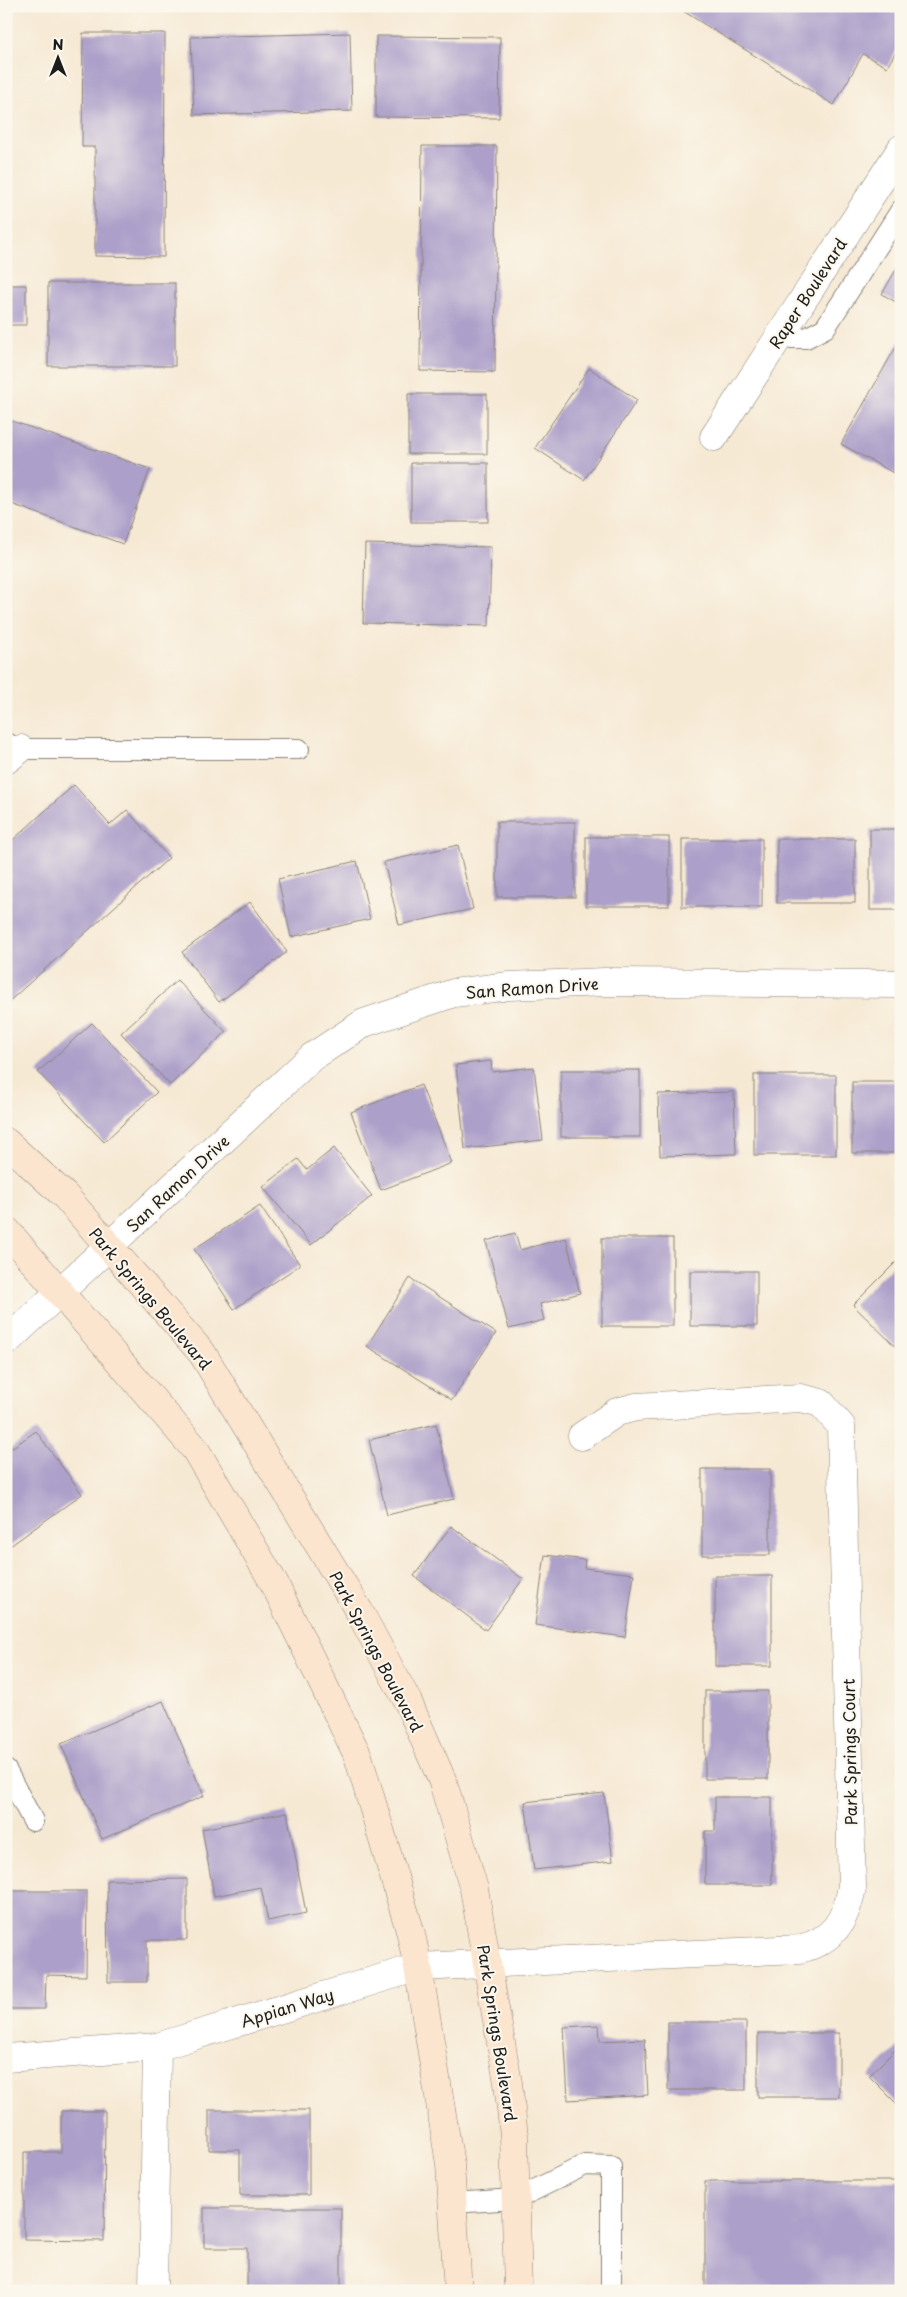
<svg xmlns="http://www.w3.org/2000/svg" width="907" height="2297" viewBox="0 0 907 2297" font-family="'Playpen Sans',sans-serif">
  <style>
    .building { fill: #ac9fc9 }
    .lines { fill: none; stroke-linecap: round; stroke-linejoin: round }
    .service-casing { stroke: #898278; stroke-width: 22 }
    .minor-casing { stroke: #898278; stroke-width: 29 }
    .secondary-casing { stroke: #898278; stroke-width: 29 }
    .service { stroke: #fff; stroke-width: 20 }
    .minor { stroke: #fff; stroke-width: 28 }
    .secondary { stroke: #fce5cf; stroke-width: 28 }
    .labels { text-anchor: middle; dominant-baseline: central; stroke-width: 4; stroke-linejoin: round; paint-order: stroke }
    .street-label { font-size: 16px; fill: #1c1c1c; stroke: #fbf7ec }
  </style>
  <rect width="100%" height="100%" fill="#fbf7ec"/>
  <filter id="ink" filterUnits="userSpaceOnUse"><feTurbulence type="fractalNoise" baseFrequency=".02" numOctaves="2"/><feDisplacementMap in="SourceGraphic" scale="10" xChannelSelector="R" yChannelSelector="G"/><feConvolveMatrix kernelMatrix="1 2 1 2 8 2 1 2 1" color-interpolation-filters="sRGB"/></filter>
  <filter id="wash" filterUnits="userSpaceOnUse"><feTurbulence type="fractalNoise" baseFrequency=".0096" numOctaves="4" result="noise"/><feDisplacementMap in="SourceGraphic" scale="20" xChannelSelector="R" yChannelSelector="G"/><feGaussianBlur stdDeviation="1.12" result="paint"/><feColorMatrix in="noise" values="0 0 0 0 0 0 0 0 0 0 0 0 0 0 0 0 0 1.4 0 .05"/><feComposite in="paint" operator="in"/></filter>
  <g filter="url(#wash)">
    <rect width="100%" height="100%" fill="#f6e9d4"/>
    <g id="blocks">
      <g class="building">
        <polygon points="675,6 901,6 901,43 887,67 863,54 834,105"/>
        <polygon points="83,33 165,33 164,257 95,256 95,147 82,147"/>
        <polygon points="350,33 352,111 194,115 191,37"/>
        <polygon points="376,36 500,37 499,118 376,117"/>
        <polygon points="422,146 497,146 495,372 420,371"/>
        <polygon points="901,261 901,305 882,294"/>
        <rect x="48" y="283" width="127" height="83"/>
        <rect x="6" y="285" width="20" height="40"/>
        <polygon points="901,338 901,469 897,475 841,444"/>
        <polygon points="589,368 637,400 584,480 535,448"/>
        <rect x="408" y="394" width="79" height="60"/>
        <polygon points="6,419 150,469 123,544 6,502"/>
        <rect x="411" y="463" width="77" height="59"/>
        <polygon points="365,544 491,547 489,626 363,623"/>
        <polygon points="74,785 110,825 127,810 169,858 6,1004 6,846"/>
        <rect x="497" y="822" width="78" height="75"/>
        <rect x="870" y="829" width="31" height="81"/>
        <rect x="586" y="837" width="83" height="69"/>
        <rect x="682" y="839" width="80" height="68"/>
        <rect x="777" y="839" width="78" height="64"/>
        <polygon points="458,845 473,909 399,925 384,862"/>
        <polygon points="357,861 370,919 291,937 278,879"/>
        <polygon points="250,902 287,952 219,1002 182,952"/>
        <polygon points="177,980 226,1032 170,1085 121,1033"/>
        <polygon points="92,1023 157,1092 104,1142 38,1072"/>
        <polygon points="491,1061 492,1072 534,1067 543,1140 465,1149 456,1065"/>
        <rect x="561" y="1070" width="79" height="67"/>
        <rect x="754" y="1075" width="82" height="80"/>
        <rect x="852" y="1082" width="49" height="71"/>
        <polygon points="421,1085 452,1163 381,1190 351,1112"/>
        <polygon points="734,1092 736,1154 660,1156 658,1094"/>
        <polygon points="334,1148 372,1196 311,1245 263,1187 298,1159 307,1170"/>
        <polygon points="260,1206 300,1265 234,1309 194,1249"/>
        <polygon points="515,1233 520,1250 566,1238 580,1293 540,1304 544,1320 509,1329 486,1241"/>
        <rect x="602" y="1238" width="71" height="88"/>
        <polygon points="901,1257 901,1352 853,1305"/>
        <rect x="690" y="1271" width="67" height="55"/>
        <polygon points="410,1278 496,1333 452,1400 367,1346"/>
        <polygon points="436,1424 454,1499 387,1515 369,1440"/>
        <polygon points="36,1431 82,1494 6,1549 6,1452"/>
        <rect x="702" y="1469" width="68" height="86"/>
        <polygon points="451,1526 523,1579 486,1630 414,1576"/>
        <polygon points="545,1555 585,1560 584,1568 634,1574 625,1637 535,1625"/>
        <rect x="715" y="1576" width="57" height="90"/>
        <rect x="705" y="1691" width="63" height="88"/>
        <polygon points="163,1701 204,1796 102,1839 61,1744"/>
        <polygon points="604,1793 613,1861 534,1870 525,1802"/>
        <polygon points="715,1797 772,1797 772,1885 705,1885 705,1831 715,1831"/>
        <polygon points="287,1812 306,1913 268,1921 261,1887 214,1896 202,1829"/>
        <polygon points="187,1879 187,1940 147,1940 147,1982 108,1982 107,1880"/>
        <polygon points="6,1891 87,1891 86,1976 46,1975 45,2009 6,2009"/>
        <rect x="668" y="2022" width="78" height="68"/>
        <polygon points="599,2025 600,2041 645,2039 648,2095 568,2100 564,2027"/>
        <rect x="758" y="2033" width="81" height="64"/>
        <polygon points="901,2044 901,2108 869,2076"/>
        <polygon points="209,2110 309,2110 309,2195 240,2195 240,2150 209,2150"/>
        <polygon points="61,2111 105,2111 104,2241 24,2240 24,2152 61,2152"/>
        <rect x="705" y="2181" width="196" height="110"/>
        <polygon points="204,2208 341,2208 341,2290 247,2290 247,2248 204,2248"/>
      </g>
    </g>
  </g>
  <g filter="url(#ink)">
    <use href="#blocks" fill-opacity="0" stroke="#898278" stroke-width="1"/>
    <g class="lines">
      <g class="service-casing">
        <g id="service">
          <polyline points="778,338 806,338 825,328 901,210"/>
          <polyline points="8,744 20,749 299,749"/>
          <polyline points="6,1770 33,1821"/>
          <polyline points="452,2203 516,2199 585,2165 611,2166 611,2291"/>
        </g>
      </g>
      <g class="minor-casing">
        <g id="minor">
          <polyline points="714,437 901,149"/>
          <polyline points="6,760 20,749"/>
          <polyline points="6,1342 312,1057 364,1023 454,993 509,986 605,982 901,984"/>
          <path d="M157 2047 418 1967 800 1949C834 1940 845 1921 852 1888L841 1426 821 1403 801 1398 636 1407 617 1412 582 1436"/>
          <polyline points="6,2058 157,2047 153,2291"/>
        </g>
      </g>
      <g class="secondary-casing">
        <g id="secondary">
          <polyline points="6,1142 65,1196 202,1353 359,1611 408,1702 443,1782 474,1889 508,2083 514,2136 518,2291"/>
          <polyline points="6,1230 195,1449 274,1583 358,1756 411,1934 418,1967 450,2164 458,2291"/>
        </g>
      </g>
      <use href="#service" class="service"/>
      <use href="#minor" class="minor"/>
      <use href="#secondary" class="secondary"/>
    </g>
  </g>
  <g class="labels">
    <g class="street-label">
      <text transform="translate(807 293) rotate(-57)">Raper Boulevard</text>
      <text transform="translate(532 987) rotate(-4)">San Ramon Drive</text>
      <text transform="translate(177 1183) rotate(-43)">San Ramon Drive</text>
      <text transform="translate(151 1298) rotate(50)">Park Springs Boulevard</text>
      <text transform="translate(377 1651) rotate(62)">Park Springs Boulevard</text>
      <text transform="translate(849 1752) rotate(-91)">Park Springs Court</text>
      <text transform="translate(287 2007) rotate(-17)">Appian Way</text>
      <text transform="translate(498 2033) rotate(81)">Park Springs Boulevard</text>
    </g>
  </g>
  <rect width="907" height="2297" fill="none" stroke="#fbf7ec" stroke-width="25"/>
  <g transform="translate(58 58)" stroke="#fbf7ec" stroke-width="4" paint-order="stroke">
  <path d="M0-4L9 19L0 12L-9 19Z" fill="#1c1c1c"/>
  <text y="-8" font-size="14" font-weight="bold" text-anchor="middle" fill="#1c1c1c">N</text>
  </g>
</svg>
